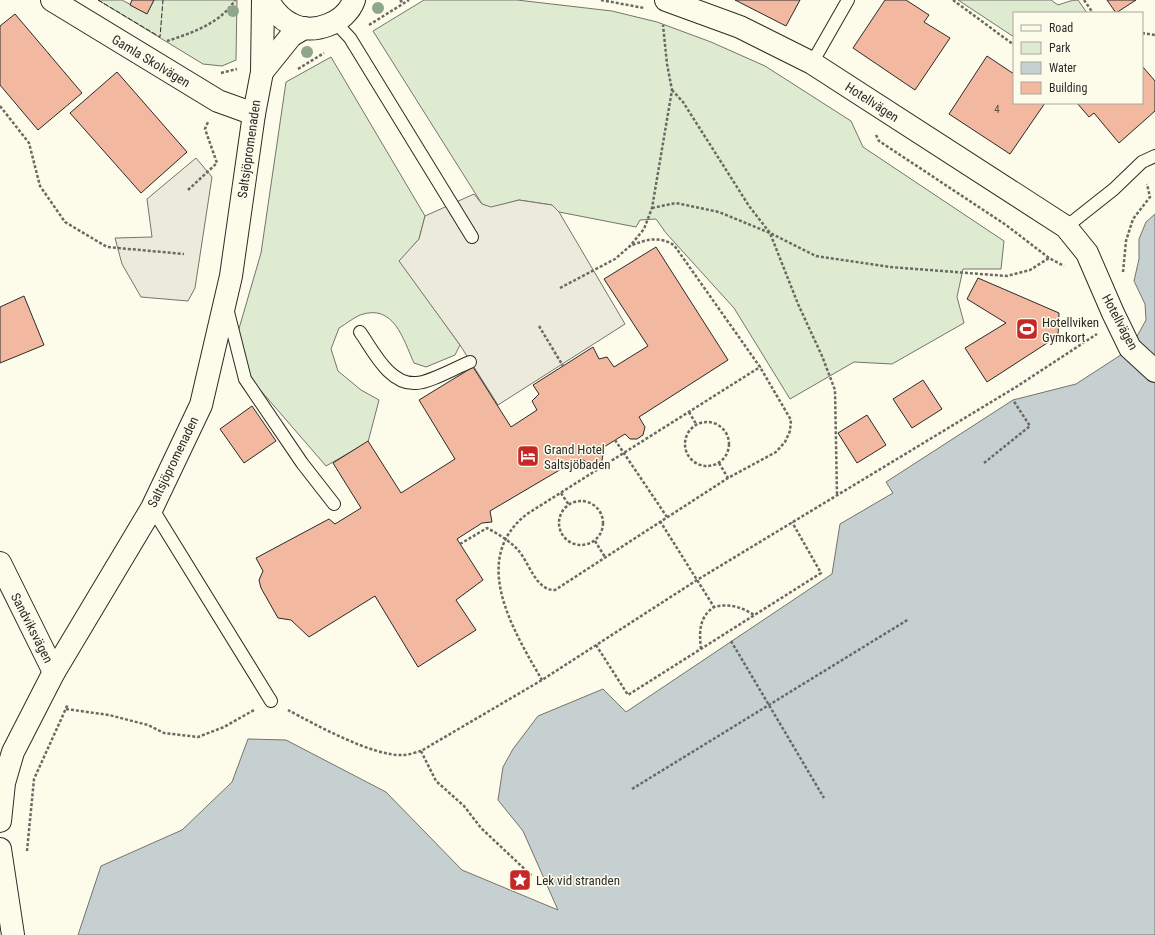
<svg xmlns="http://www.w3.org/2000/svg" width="1155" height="935" viewBox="0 0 1155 935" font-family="'Roboto Condensed',sans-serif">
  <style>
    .green { fill: #deebd1; stroke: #74746e }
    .parking { fill: #eceadb; stroke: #74746e }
    .water { fill: #c7d0d0; stroke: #74746e }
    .building { fill: #f2b8a0; stroke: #2b2b2b }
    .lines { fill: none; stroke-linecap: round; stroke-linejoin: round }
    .service-casing { stroke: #2b2b2b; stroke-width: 14 }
    .minor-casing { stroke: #2b2b2b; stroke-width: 24 }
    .tertiary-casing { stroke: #2b2b2b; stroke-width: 24 }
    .path { stroke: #6a6964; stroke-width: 2.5; stroke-dasharray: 3 2; stroke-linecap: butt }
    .service { stroke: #fdfbea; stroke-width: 12 }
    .minor { stroke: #fdfbea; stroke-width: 22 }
    .tertiary { stroke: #fdfbea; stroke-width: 22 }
    .fence { stroke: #2b2b2b; stroke-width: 1; stroke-dasharray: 5 2; stroke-linecap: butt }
    .tree { fill: #8ea78a }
    .labels { text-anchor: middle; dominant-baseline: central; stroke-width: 3; stroke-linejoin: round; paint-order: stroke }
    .number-label { font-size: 11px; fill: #5d4e48 }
    .street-label { font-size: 13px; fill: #2b2b2b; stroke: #fdfbea }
    .poi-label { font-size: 13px; fill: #2b2b2b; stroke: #fdfbea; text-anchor: start }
  </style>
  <rect width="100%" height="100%" fill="#fdfbea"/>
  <g class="green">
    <polygon points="98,0 122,0 146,13 154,0 237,0 236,60 222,66 203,64"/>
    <polygon points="424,0 517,0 612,11 657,22 711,42 765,66 851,121 863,147 1004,241 1001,269 963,269 957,297 964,323 892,364 854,362 790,399 734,308 666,233 656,219 640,220 636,227 559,212 552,205 519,200 491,208 482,204 373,31"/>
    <path d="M958 0H1051L1058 5C1065 3 1070 0 1078 0L1087 13H1014V37Z"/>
    <path d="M331 57 425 216 419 239 400 261 460 345 455 355 426 367 414 363C403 339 394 303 360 315 353 318 346 324 339 328L331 349 338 371 361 390 379 400 368 442 326 466 249 377 238 332 261 253 286 82Z"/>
  </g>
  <g class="parking">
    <polygon points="196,158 212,177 195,288 188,301 141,297 122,264 115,238 152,237 147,199"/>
    <polygon points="474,194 482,204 491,207 519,200 552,205 559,212 625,324 498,405 460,345 399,261 419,239 425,216"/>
  </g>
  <polygon class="water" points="1155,214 1155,935 78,935 101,866 182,830 232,782 248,739 286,740 386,792 462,870 558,910 523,831 498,800 503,767 513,749 538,716 603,689 626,712 832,574 840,524 893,493 886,482 1013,400 1076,384 1130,349 1146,320 1145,304 1134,281 1139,259 1139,239 1146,222"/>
  <g class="building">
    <polygon points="132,0 154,0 147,14 130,5"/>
    <polygon points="735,0 800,0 786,26"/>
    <polygon points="885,0 906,0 929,15 924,22 950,38 915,90 853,48"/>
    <polygon points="1107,0 1136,0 1116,13"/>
    <polygon points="15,14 82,93 38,130 0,85 0,26"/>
    <polygon points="987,56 1014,74 1014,103 1045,103 1010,154 949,114"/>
    <polygon points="1142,66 1155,81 1155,111 1119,143 1094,113 1089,117 1077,103 1142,103"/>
    <polygon points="117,72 187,152 141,193 70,113"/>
    <polygon points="656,247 728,360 639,417 645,427 643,435 637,439 630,439 625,434 604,447 602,461 595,464 588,463 580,458 490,511 492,522 482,523 457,539 483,580 456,600 476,630 418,667 375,596 309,637 291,620 278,618 261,588 259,580 263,571 256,558 329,519 335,524 361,508 333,463 368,441 401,493 455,459 419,400 473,367 511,427 537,410 532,401 539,394 533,385 593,347 599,359 607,357 614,367 648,346 604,279"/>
    <polygon points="978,278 1059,313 1058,336 987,382 965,348 1006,323 967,299"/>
    <polygon points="24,296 44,345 0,363 0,307"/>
    <polygon points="923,380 942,409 912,428 893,399"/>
    <polygon points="252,406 276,441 244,463 220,429"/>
    <polygon points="867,415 886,445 857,463 838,433"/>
  </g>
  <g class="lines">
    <g class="service-casing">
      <g id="service">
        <polyline points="335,22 350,38 472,237"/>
        <polyline points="812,63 848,0"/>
        <polyline points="1066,227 1114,189 1142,162 1155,156"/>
        <polyline points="228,312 245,379 302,463 334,504"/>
        <path d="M360 332C373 350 389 385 416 383 429 383 457 367 470 362"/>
        <polyline points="152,508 271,701"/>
      </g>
    </g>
    <g class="minor-casing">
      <g id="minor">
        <polyline points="52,0 218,101 254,114"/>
        <polyline points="666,0 740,27 812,63 1066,227 1087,253 1113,313 1130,348 1155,371"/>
        <polyline points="0,563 54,672"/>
      </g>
    </g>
    <g class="tertiary-casing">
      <g id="tertiary">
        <path d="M268 0C273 10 281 19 291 24 313 36 346 23 354 0"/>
        <polyline points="262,72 291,36 304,28"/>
        <polyline points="0,821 4,783 13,752 54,672 152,508 201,405 231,276 254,114 262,72 263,0"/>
        <polyline points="0,849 13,935"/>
      </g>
    </g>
    <g class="path">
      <polyline points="400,0 403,3"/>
      <polyline points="601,0 644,8"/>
      <polyline points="953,0 1014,45"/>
      <polyline points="1084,0 1093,13"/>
      <polyline points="369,25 409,0"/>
      <polyline points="1142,33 1155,35"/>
      <path d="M167 41C192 33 221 23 235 0"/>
      <polyline points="298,69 324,53"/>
      <polyline points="221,73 237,69"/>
      <polyline points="672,90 683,102 749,206 770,233 798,304 822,356 835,390 837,494"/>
      <polyline points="0,106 29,143 40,186 65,222 107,247 184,254"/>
      <polyline points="876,135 879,141 1006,225 1049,258 1064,266"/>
      <polyline points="188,190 217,163 205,129 208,122"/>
      <polyline points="652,208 676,203 719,212 770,233 816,256 890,267 1007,276 1030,270 1049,258"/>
      <polyline points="1123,272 1126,241 1133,219 1150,197 1147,184"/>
      <polyline points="560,288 615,259 630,246 644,229 652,208 672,90 667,64 663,25"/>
      <polyline points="539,326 563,366"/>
      <polyline points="689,412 696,424"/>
      <circle cx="707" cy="444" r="22"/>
      <polyline points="615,440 667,517"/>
      <polyline points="719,463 728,478"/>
      <polyline points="984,463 1030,426 1013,400"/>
      <polyline points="561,493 569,505"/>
      <circle cx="581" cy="523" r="22"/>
      <path d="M660 521 714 607C728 603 742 607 754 615"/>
      <polyline points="595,541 605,557"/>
      <path d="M460 544 487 528C498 534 510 541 518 550 529 562 536 591 555 590L728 478 776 452 785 442 790 431 791 420 760 367"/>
      <polyline points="731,641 824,798"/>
      <polyline points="596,645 628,695 821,573 792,522"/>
      <path d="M701 649C699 632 699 617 714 607"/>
      <path d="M542 680C513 630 469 559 527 514L760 367 674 245C659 236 647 239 630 246"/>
      <polyline points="66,709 109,715 148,725 164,733 198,737 224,727 254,710"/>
      <path d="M288 710C314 724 374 757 403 755 409 755 416 752 421 751L542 680 697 580 1016 387 1097 334"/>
      <polyline points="421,751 436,781 464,806 481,828 532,876"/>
      <polyline points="632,789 909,619"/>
      <polyline points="27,851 34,779 68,704"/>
    </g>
    <use href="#service" class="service"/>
    <use href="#minor" class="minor"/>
    <use href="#tertiary" class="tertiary"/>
    <polyline class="fence" points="98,0 160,37 163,0"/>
  </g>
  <g class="tree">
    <circle cx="378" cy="8" r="6"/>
    <circle cx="233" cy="11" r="6"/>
    <circle cx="307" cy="52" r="6"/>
  </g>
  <defs>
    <g id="stadium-square" transform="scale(1.15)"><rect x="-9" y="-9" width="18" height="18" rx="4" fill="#c62828" stroke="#fdfbea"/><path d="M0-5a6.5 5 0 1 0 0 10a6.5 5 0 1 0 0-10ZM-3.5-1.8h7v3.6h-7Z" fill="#fff"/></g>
    <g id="hotel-square" transform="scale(1.15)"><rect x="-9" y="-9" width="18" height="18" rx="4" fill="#c62828" stroke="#fdfbea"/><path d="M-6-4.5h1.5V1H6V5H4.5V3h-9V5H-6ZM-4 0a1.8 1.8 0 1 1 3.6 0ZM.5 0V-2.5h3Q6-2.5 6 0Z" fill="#fff"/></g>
    <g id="sight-square" transform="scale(1.15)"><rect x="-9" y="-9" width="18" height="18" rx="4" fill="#c62828" stroke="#fdfbea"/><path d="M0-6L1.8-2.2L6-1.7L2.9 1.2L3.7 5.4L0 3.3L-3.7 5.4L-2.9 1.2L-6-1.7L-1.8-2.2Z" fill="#fff"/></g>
  </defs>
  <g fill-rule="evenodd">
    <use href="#stadium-square" x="1027" y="329"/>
    <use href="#hotel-square" x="528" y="456"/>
    <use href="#sight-square" x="520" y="880"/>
  </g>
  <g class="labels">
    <g class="number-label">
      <text x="997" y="109">4</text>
    </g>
    <g class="street-label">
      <text transform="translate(151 61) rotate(31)">Gamla Skolvägen</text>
      <text transform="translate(872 102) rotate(33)">Hotellvägen</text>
      <text transform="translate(249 149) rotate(-82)">Saltsjöpromenaden</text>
      <text transform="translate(1120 322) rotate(62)">Hotellvägen</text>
      <text transform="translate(173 462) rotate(-64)">Saltsjöpromenaden</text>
      <text transform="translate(32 628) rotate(63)">Sandviksvägen</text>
    </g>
    <g class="poi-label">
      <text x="1042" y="322">Hotellviken<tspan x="1042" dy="15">Gymkort</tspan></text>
      <text x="544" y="449">Grand Hotel<tspan x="544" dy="15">Saltsjöbaden</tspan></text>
      <text x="536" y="880">Lek vid stranden</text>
    </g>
  </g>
  <rect x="1013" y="12" width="130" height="92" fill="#fdfbea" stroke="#a9a89e"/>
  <rect x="1021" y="25" width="20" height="6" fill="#fdfbea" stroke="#a9a89e"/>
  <text x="1049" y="32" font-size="12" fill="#2b2b2b">Road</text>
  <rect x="1021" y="42" width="20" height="12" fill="#deebd1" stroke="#a9a89e"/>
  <text x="1049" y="52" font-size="12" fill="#2b2b2b">Park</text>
  <rect x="1021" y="62" width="20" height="12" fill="#c7d0d0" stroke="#a9a89e"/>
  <text x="1049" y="72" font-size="12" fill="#2b2b2b">Water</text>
  <rect x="1021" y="82" width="20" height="12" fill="#f2b8a0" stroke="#a9a89e"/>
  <text x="1049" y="92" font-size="12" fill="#2b2b2b">Building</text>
</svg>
